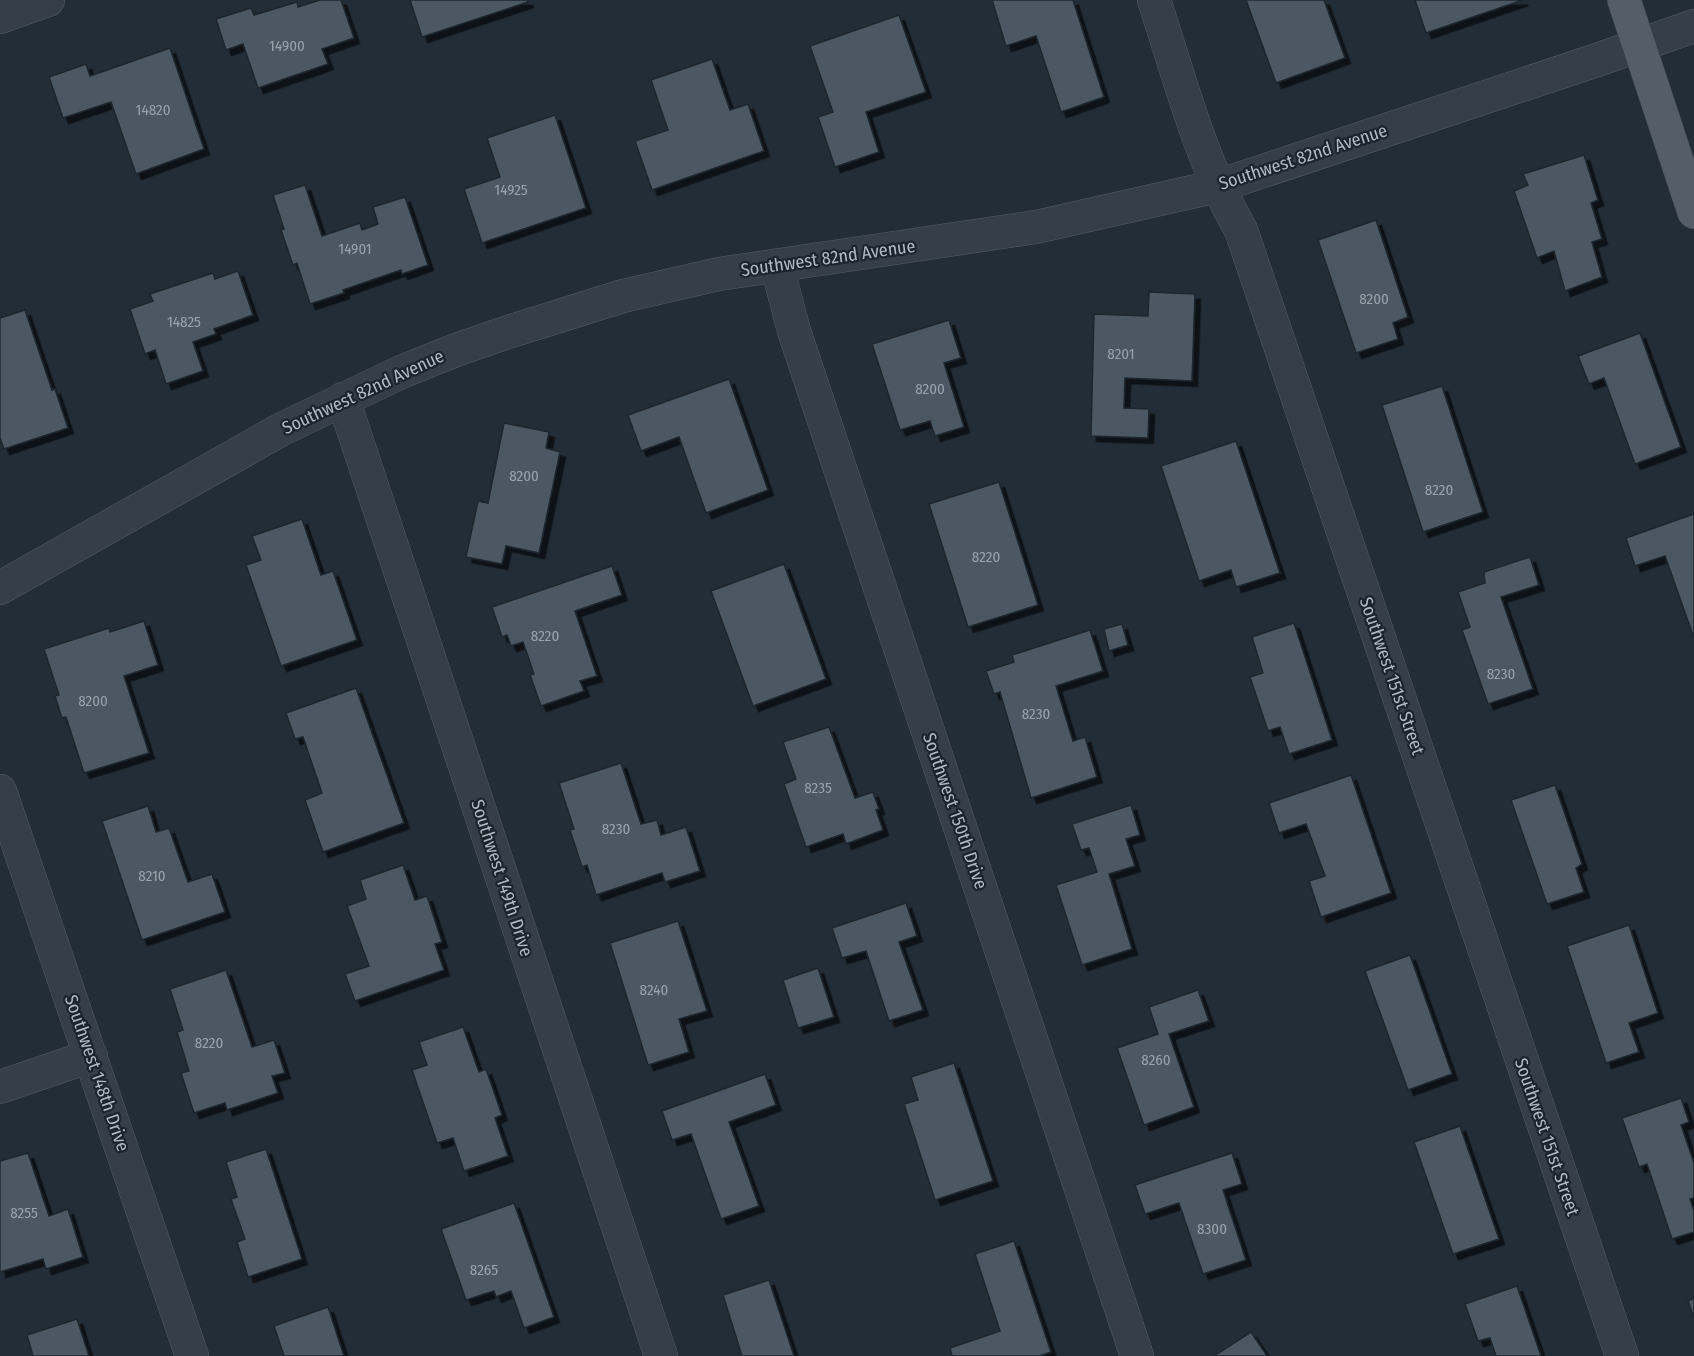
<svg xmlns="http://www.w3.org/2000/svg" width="1694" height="1356" viewBox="0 0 1694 1356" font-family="'Fira Sans Condensed',sans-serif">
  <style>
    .building { fill: #4c5863; stroke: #1e262e; stroke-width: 1.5; filter: url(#shadow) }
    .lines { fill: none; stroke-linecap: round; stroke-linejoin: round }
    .minor-casing { stroke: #545d66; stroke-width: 34 }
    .major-casing { stroke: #404851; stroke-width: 34 }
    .minor { stroke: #363f48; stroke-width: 33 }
    .major { stroke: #555e68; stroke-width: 33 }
    .labels { text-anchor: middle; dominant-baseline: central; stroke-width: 4.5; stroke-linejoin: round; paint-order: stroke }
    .number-label { font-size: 15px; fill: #98a2ac }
    .street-label { font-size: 18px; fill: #b1bac4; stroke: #1c242c }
  </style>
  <defs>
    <filter id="shadow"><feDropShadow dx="5.5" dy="5.5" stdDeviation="0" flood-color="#0009"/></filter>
  </defs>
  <rect width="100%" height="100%" fill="#232d37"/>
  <g class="building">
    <polygon points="320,0 341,0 354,38 322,49 328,64 258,88 243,44 226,50 216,19 251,8 254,15 297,2 298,7"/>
    <polygon points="410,0 527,0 528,2 422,37"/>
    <polygon points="992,0 1073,0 1104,97 1061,112 1036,36 1006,46"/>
    <polygon points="1246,0 1324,0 1345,58 1276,83"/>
    <polygon points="1415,0 1523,0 1426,33"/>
    <polygon points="899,15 926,92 866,112 879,152 835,167 818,117 833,112 810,46"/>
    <polygon points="170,48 204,149 136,174 111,102 63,118 49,77 86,64 90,76"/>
    <polygon points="712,59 730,110 748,104 764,151 652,190 635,141 668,130 651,80"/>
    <polygon points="555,115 586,208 482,243 464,189 500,177 487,138"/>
    <polygon points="1584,155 1598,200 1591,203 1602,239 1592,242 1602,277 1565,291 1554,251 1537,258 1514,191 1528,185 1523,174"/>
    <polygon points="305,185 322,236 360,223 362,230 378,224 373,207 405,197 428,265 402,274 401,270 343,290 344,293 310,304 297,263 293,265 281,230 284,229 273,195"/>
    <polygon points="1376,220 1408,317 1393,323 1398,339 1356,353 1318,240"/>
    <polygon points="238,271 253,315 214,329 216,334 193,342 203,371 166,384 155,350 145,354 130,309 153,301 150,294 213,273 215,279"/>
    <polygon points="1149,292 1195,294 1192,381 1125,378 1124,408 1149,409 1148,438 1091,436 1094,314 1148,316"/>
    <polygon points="25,310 52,390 55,389 68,428 4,449 0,438 0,318"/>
    <polygon points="949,320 961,358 944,363 964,427 935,436 930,421 900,430 872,344"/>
    <polygon points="1640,333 1681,447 1635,464 1604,378 1589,384 1578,356"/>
    <polygon points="729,379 768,490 706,513 679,437 641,451 628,415"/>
    <polygon points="1442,386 1483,512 1423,532 1382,405"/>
    <polygon points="504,423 549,432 546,448 560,452 539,553 506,546 502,564 466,557 478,501 488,503"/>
    <polygon points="1236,441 1280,573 1236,587 1231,570 1199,581 1161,466"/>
    <polygon points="999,482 1038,605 968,627 929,504"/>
    <polygon points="1694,514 1694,638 1665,556 1635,566 1626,538"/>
    <polygon points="302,519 321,575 333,571 357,640 281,666 246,565 261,560 252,536"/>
    <polygon points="1530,557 1539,585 1501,597 1533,689 1488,704 1462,630 1470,627 1458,592 1485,583 1484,572"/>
    <polygon points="784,564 826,679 753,706 711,591"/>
    <polygon points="612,566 622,595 575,611 597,676 580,681 584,691 541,706 530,675 534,674 523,642 511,646 507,635 502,637 492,607"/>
    <polygon points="144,621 158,665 124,676 149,753 84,773 66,717 62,718 55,696 59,695 44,649 109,628 110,632"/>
    <polygon points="1294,623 1332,740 1289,754 1280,727 1268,731 1250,677 1263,673 1252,637"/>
    <polygon points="1122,624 1128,645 1109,651 1104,629"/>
    <polygon points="1090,630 1103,671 1056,686 1073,741 1085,737 1097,777 1031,798 1000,692 994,694 986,671 1014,662 1012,655"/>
    <polygon points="356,688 404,823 323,852 305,800 322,793 303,737 295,739 286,713"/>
    <polygon points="829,727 855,798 873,792 879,809 876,810 883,830 846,844 843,834 806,847 784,784 796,779 783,742"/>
    <polygon points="621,763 641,824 657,820 661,835 686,827 700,871 665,882 662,873 596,895 587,865 582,867 570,830 574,829 559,783"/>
    <polygon points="1351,775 1391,893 1321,917 1309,881 1325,876 1306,824 1279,833 1269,803"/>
    <polygon points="1555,785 1582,864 1576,868 1584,892 1547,904 1511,800"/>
    <polygon points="1131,805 1140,835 1126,839 1135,866 1109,874 1132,949 1082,965 1056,885 1097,872 1089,848 1081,850 1072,824"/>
    <polygon points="148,806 156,832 169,828 188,882 212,874 225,912 142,940 102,821"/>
    <polygon points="403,865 415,900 427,896 442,942 435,944 444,970 355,1001 345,974 369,966 347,906 366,899 360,880"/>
    <polygon points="906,903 917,936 899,942 923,1010 889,1021 866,951 842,958 832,928"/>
    <polygon points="678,921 707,1011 679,1019 689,1052 648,1065 610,943"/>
    <polygon points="1629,925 1658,1013 1629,1023 1639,1052 1606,1063 1567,946"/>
    <polygon points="1410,955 1452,1074 1408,1090 1365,971"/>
    <polygon points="818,968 834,1017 798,1028 783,980"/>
    <polygon points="226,970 252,1047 274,1040 285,1073 272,1076 278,1093 227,1110 225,1103 194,1113 181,1073 189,1071 177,1032 183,1030 170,989"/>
    <polygon points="1198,990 1209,1021 1169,1034 1194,1107 1144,1125 1117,1048 1158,1034 1149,1007"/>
    <polygon points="463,1027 479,1072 486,1069 502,1115 495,1118 508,1156 464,1171 453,1138 437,1143 412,1070 427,1065 419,1042"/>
    <polygon points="954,1063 993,1181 935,1200 904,1104 918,1100 911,1077"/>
    <polygon points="765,1074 776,1105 729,1122 759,1206 721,1219 691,1134 672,1140 662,1111"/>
    <polygon points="1681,1098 1689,1122 1681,1125 1694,1163 1694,1198 1690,1199 1694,1211 1694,1232 1672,1239 1647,1164 1639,1167 1622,1118"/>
    <polygon points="1460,1126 1499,1239 1453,1254 1414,1142"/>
    <polygon points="266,1149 302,1259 248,1277 237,1242 245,1239 231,1199 237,1197 226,1162"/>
    <polygon points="28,1153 49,1216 68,1209 83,1257 46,1269 43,1259 0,1272 0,1161"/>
    <polygon points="1232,1153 1242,1184 1223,1190 1246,1260 1203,1274 1179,1203 1145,1214 1135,1185"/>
    <polygon points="514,1203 554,1317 524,1328 511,1291 496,1297 494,1291 466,1300 441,1229"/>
    <polygon points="1014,1241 1051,1352 1040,1356 952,1356 950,1348 1000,1331 975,1254"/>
    <polygon points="769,1280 794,1356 742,1356 723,1295"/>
    <polygon points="1517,1286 1541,1356 1496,1356 1490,1338 1478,1341 1465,1304"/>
    <polygon points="1694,1298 1694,1318 1688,1301"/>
    <polygon points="328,1307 344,1356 284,1356 274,1326"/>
    <polygon points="77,1319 89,1356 33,1356 27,1335"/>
    <polygon points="1251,1332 1267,1356 1214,1356"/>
  </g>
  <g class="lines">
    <g class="minor-casing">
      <g id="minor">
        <path d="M1154 0C1179 76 1200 160 1241 230L1622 1356"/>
        <polyline points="0,17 48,0"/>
        <polyline points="777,266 794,331 1137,1356"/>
        <polyline points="343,399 661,1356"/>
        <polyline points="0,588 282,429 401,372 456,350 508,332 623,296 719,274 1036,227 1218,186 1597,60 1694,26"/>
        <polyline points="0,791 192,1356"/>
        <polyline points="0,1087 91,1056"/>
      </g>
    </g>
    <g class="major-casing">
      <polyline id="major" points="1624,0 1694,212"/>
    </g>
    <use href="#minor" class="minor"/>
    <use href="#major" class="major"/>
  </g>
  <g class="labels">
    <g class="number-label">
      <text x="287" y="46">14900</text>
      <text x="153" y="110">14820</text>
      <text x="511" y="190">14925</text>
      <text x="355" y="249">14901</text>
      <text x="1374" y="299">8200</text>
      <text x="184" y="322">14825</text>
      <text x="1121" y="354">8201</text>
      <text x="930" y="389">8200</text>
      <text x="524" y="476">8200</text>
      <text x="1439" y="490">8220</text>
      <text x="986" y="557">8220</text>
      <text x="545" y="636">8220</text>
      <text x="1501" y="674">8230</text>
      <text x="93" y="701">8200</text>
      <text x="1036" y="714">8230</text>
      <text x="818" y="788">8235</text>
      <text x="616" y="829">8230</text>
      <text x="152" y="876">8210</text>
      <text x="654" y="990">8240</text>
      <text x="209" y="1043">8220</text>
      <text x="1156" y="1060">8260</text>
      <text x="24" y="1213">8255</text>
      <text x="1212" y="1229">8300</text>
      <text x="484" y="1270">8265</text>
    </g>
    <g class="street-label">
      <text transform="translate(1303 157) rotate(-18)">Southwest 82nd Avenue</text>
      <text transform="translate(828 258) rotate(-8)">Southwest 82nd Avenue</text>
      <text transform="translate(363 392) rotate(-25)">Southwest 82nd Avenue</text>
      <text transform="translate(1392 676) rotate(71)">Southwest 151st Street</text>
      <text transform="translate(955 811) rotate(71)">Southwest 150th Drive</text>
      <text transform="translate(502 878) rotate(72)">Southwest 149th Drive</text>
      <text transform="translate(97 1073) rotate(71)">Southwest 148th Drive</text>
      <text transform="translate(1547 1137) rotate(71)">Southwest 151st Street</text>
    </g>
  </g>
</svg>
